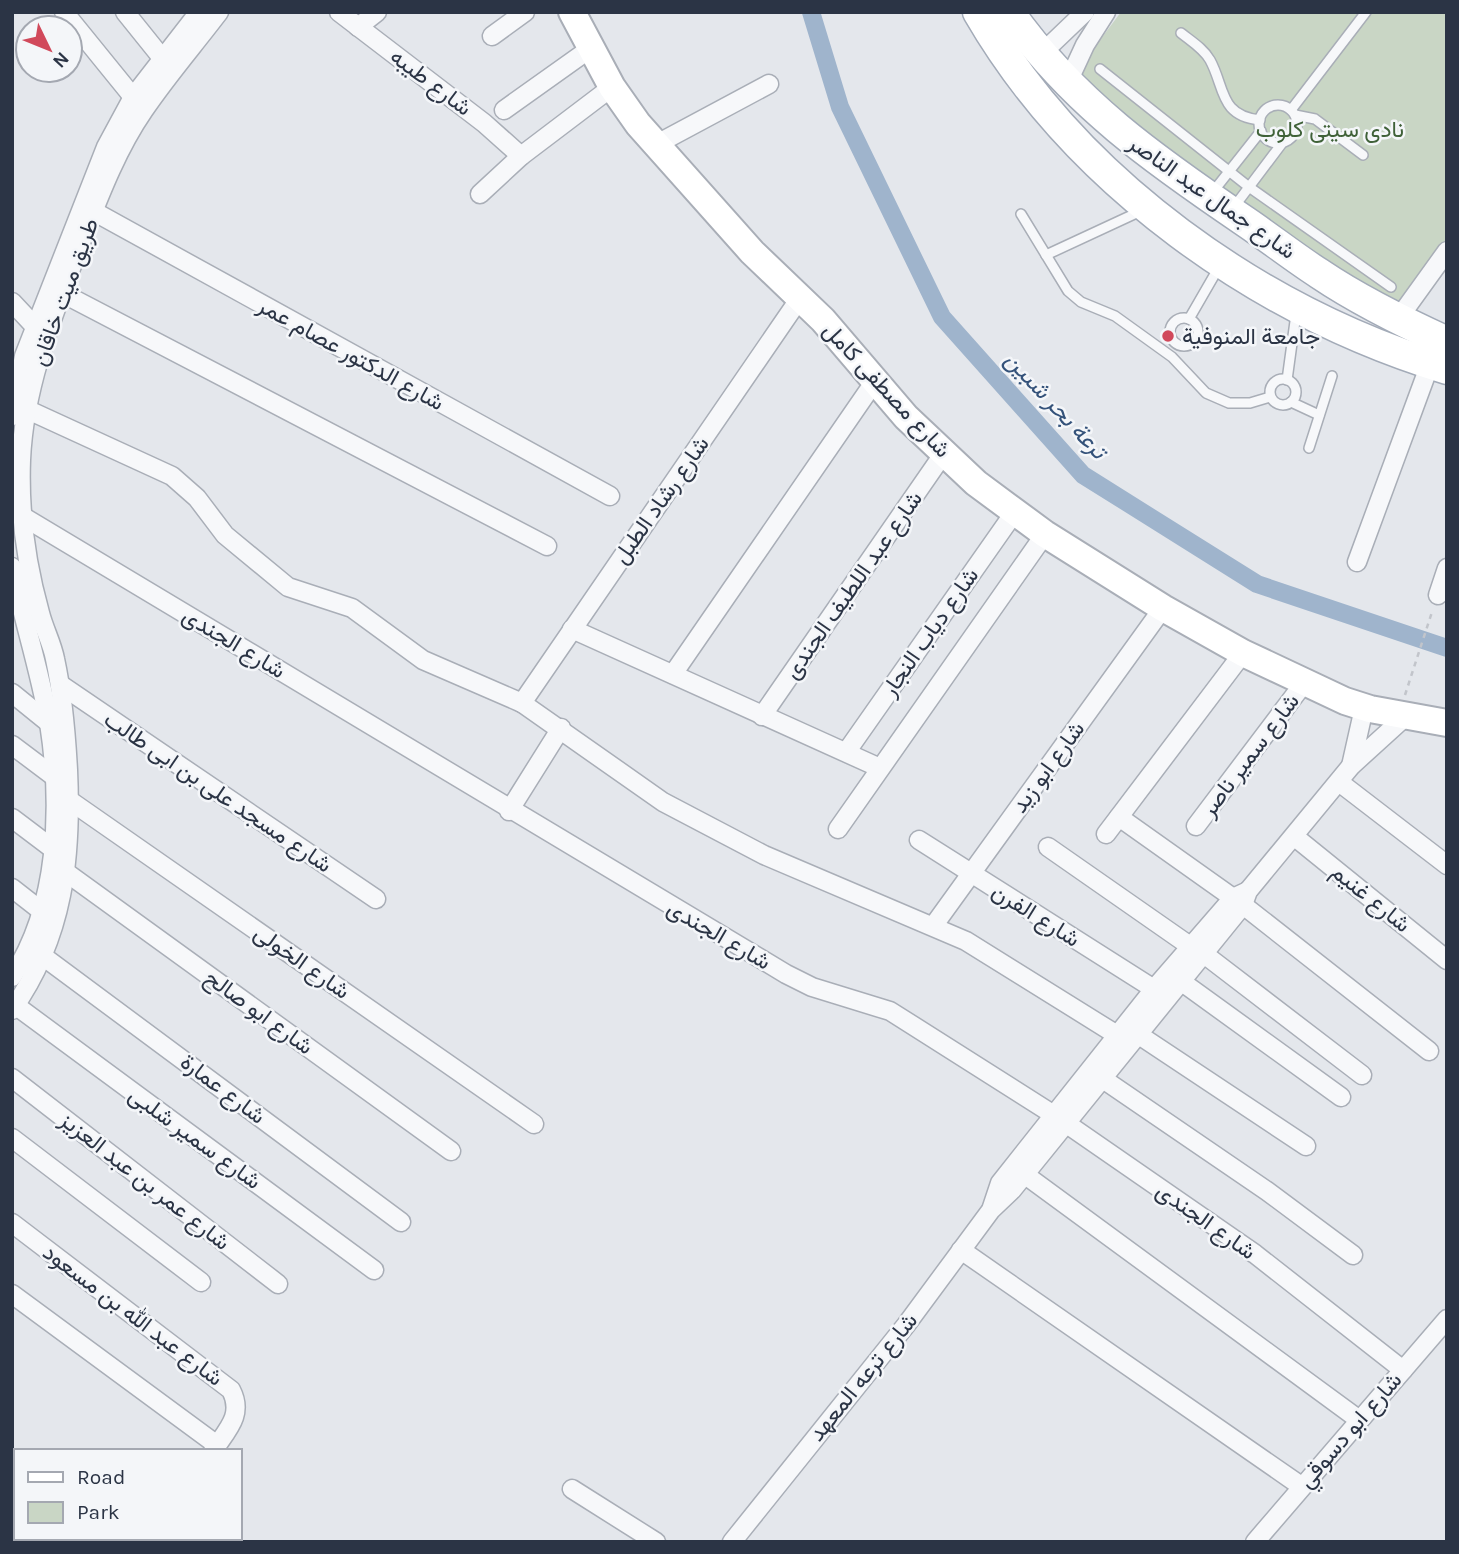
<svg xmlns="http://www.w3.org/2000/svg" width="1459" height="1554" viewBox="0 0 1459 1554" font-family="Karla,Vazirmatn,sans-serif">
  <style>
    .green { fill: #c9d6c5 }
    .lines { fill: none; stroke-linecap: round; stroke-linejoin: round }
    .canal { stroke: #9fb4cc; stroke-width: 18 }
    .lane-casing { stroke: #a9aeb7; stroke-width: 12 }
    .street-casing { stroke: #a9aeb7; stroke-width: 21 }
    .secondary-casing { stroke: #a9aeb7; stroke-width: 30 }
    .primary-casing { stroke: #a3abb8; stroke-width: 33 }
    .path { stroke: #c2c5cb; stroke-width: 2.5; stroke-dasharray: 5 5; stroke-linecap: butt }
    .lane { stroke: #f7f8fa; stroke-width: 9 }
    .street { stroke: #f7f8fa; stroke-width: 18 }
    .secondary { stroke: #fff; stroke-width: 26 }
    .primary { stroke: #fff; stroke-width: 30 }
    .poi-dot { fill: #d1495b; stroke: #f4f6f9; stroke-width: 2.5 }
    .labels { text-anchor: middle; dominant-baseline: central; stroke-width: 5; stroke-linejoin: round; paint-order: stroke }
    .street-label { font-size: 23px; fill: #2b3445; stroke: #f4f6f9 }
    .park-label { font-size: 23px; fill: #3f6138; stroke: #f4f6f9 }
    .poi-label { font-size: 23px; fill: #2b3445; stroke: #f4f6f9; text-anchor: start }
    .water-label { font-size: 24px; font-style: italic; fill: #34527a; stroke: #f4f6f9 }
  </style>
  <rect width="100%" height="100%" fill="#e4e7ec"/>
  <polygon class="green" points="1121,12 1447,12 1447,251 1398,319 1067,84"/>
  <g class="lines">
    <polyline class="canal" points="811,12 840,107 942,317 1083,475 1257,584 1447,648"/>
    <g class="lane-casing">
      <g id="lane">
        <path d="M1181 33C1191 41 1204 49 1210 60 1225 87 1219 116 1260 120"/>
        <polyline points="1100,69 1249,187 1391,287"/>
        <circle cx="1278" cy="124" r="19"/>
        <polyline points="1291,110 1366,12"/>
        <polyline points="1295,115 1315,119 1363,155"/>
        <polyline points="1212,193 1261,131"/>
        <polyline points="1234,207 1283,142"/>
        <polyline points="1021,214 1068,291 1081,302 1115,316 1172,357 1206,393 1229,403 1250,403 1270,397"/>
        <polyline points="1046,255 1143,210"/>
        <circle cx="1184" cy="332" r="14"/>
        <polyline points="1189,319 1219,267"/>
        <circle cx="1283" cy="392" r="13"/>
        <polyline points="1287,380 1296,314"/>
        <polyline points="1291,402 1319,415"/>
        <polyline points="1309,448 1332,376"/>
      </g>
    </g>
    <g class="street-casing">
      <g id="street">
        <polyline points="64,12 133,97"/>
        <polyline points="125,12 162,58"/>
        <polyline points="339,12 484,123 521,156"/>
        <polyline points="358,27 377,12"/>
        <polyline points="492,36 525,12"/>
        <polyline points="1040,55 1085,12"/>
        <polyline points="1067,84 1085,45 1106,12"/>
        <polyline points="504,110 591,48"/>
        <polyline points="657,144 769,84"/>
        <polyline points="480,194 521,156 612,87"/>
        <polyline points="93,211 610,496"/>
        <polyline points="62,293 547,546"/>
        <polyline points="12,302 41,333"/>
        <polyline points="1398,319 1447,251"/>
        <polyline points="26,409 172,476 197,498 225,535 288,587 352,608 423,660 522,703 663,802 764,855 966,941 1117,1035"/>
        <polyline points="12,416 24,356 106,147 133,97 199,12"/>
        <polyline points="22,516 786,974 812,987 890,1011 1054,1115 1255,1254 1403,1370"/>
        <polyline points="1357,562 1430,364"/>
        <path d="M12 567C23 619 40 671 49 723 62 806 59 906 12 977"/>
        <polyline points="1438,595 1447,568"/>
        <polyline points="572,629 880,768"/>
        <polyline points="673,674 875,381"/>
        <polyline points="61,685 376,899"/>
        <polyline points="12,693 49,723"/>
        <polyline points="522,703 800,298"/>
        <polyline points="762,716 944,453"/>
        <polyline points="12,745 52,775"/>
        <polyline points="847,751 1014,513"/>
        <polyline points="1351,766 1364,708"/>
        <polyline points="1339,782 1447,865"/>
        <polyline points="69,800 534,1124"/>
        <polyline points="509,811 561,728"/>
        <polyline points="1119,817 1243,905 1429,1051"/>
        <polyline points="12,818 53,849"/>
        <polyline points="1196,826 1304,683"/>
        <polyline points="838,829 1045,534"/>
        <polyline points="1106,834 1243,653"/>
        <polyline points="1295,837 1447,960"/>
        <polyline points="919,840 1154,989"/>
        <polyline points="1048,847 1190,946"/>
        <polyline points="67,873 451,1151"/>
        <polyline points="12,888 44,913"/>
        <polyline points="934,925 1163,608"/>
        <polyline points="1204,954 1362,1075"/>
        <polyline points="44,957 401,1222"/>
        <polyline points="1182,982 1341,1097"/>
        <polyline points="15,1005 374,1270"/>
        <path d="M12 1010C64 937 72 857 68 770 66 733 63 696 55 659 52 643 44 629 40 613 26 563 19 513 21 460 24 387 52 318 78 250 97 202 115 152 144 110 167 76 194 45 219 12"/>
        <polyline points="1139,1035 1306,1146"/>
        <polyline points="12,1078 278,1284"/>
        <polyline points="1103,1079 1267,1191 1353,1255"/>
        <polyline points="12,1138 201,1282"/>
        <polyline points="1024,1174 1358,1419"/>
        <polyline points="992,1207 1000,1183 1154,989 1233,898 1248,891"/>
        <path d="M12 1223 231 1390C244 1415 227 1430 213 1451"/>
        <polyline points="961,1250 1301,1486"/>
        <polyline points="12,1294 217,1445"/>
        <polyline points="12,1471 16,1474"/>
        <polyline points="572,1489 656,1542"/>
        <polyline points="98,1538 103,1542"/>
        <polyline points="147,1542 150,1538"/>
        <polyline points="732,1542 906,1325 991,1210 1012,1190 1243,905 1248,891 1351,766 1406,716"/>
        <polyline points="1255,1542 1447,1319"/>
      </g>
    </g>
    <g class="secondary-casing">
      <polyline id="secondary" points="572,12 612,87 638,124 752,252 823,320 906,417 976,483 1045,534 1163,608 1243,653 1345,701 1370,709 1447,723"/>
    </g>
    <g class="primary-casing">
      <g id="primary">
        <path d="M978 12C1077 183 1260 312 1447 369"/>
        <path d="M1009 12C1073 103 1156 161 1246 222 1271 239 1295 258 1320 274 1360 301 1403 322 1447 342"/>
      </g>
    </g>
    <polyline class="path" points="1405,695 1432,612"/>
    <use href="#lane" class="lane"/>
    <use href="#street" class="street"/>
    <use href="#secondary" class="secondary"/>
    <use href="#primary" class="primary"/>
  </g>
  <circle class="poi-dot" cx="1168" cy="336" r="7"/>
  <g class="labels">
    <g class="street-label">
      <text transform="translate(431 82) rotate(37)">شارع طيبه</text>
      <text transform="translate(1212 197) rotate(35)">شارع جمال عبد الناصر</text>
      <text transform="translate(65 292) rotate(-70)">طريق ميت خاقان</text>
      <text transform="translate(351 354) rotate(29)">شارع الدكتور عصام عمر</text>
      <text transform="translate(887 390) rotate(47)">شارع مصطفى كامل</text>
      <text transform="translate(661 500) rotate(-55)">شارع رشاد الطبل</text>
      <text transform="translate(853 585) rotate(-55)">شارع عبد اللطيف الجندى</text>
      <text transform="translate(930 632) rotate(-55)">شارع دياب النجار</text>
      <text transform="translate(234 643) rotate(31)">شارع الجندى</text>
      <text transform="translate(1250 755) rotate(-53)">شارع سمير ناصر</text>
      <text transform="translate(1048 767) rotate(-54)">شارع ابو زيد</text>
      <text transform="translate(218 792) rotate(34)">شارع مسجد على بن ابى طالب</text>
      <text transform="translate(1371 898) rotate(39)">شارع غنيم</text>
      <text transform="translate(1036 915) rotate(32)">شارع الفرن</text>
      <text transform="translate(719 935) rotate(30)">شارع الجندى</text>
      <text transform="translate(302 962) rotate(35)">شارع الخولى</text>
      <text transform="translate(259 1012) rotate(36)">شارع ابو صالح</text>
      <text transform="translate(223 1089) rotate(37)">شارع عمارة</text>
      <text transform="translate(195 1138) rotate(36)">شارع سمير شلبى</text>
      <text transform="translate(145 1181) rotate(38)">شارع عمر بن عبد العزيز</text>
      <text transform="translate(1206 1221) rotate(35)">شارع الجندى</text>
      <text transform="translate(133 1315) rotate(37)">شارع عبد الله بن مسعود</text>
      <text transform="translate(863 1377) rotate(-51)">شارع ترعه المعهد</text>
      <text transform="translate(1350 1430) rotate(-49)">شارع ابو دسوقي</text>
    </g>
    <g class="park-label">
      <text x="1330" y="129">نادى سيتى كلوب</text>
    </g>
    <g class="poi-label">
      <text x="1182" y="336">جامعة المنوفية</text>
    </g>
    <g class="water-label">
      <text transform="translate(1056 405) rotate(47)">ترعة بحر شبين</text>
    </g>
  </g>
  <rect width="1459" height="1554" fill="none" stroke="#2b3445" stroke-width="28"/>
  <rect x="14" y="1449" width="228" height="91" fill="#f4f6f9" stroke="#a4a8b1" stroke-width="2"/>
  <rect x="28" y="1472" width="35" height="10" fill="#ffffff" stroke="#a4a8b1" stroke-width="2"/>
  <text x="77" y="1484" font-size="21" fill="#2b3445">Road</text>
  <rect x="28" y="1502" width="35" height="21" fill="#c9d6c5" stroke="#a4a8b1" stroke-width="2"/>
  <text x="77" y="1519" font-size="21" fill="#2b3445">Park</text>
  <g transform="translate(49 49) rotate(133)"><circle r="33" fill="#f4f6f9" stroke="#a4a8b1" stroke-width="2"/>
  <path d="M0-5L12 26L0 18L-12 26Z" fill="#d1495b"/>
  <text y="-10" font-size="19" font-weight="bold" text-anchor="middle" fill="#2b3445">N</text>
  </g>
</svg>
